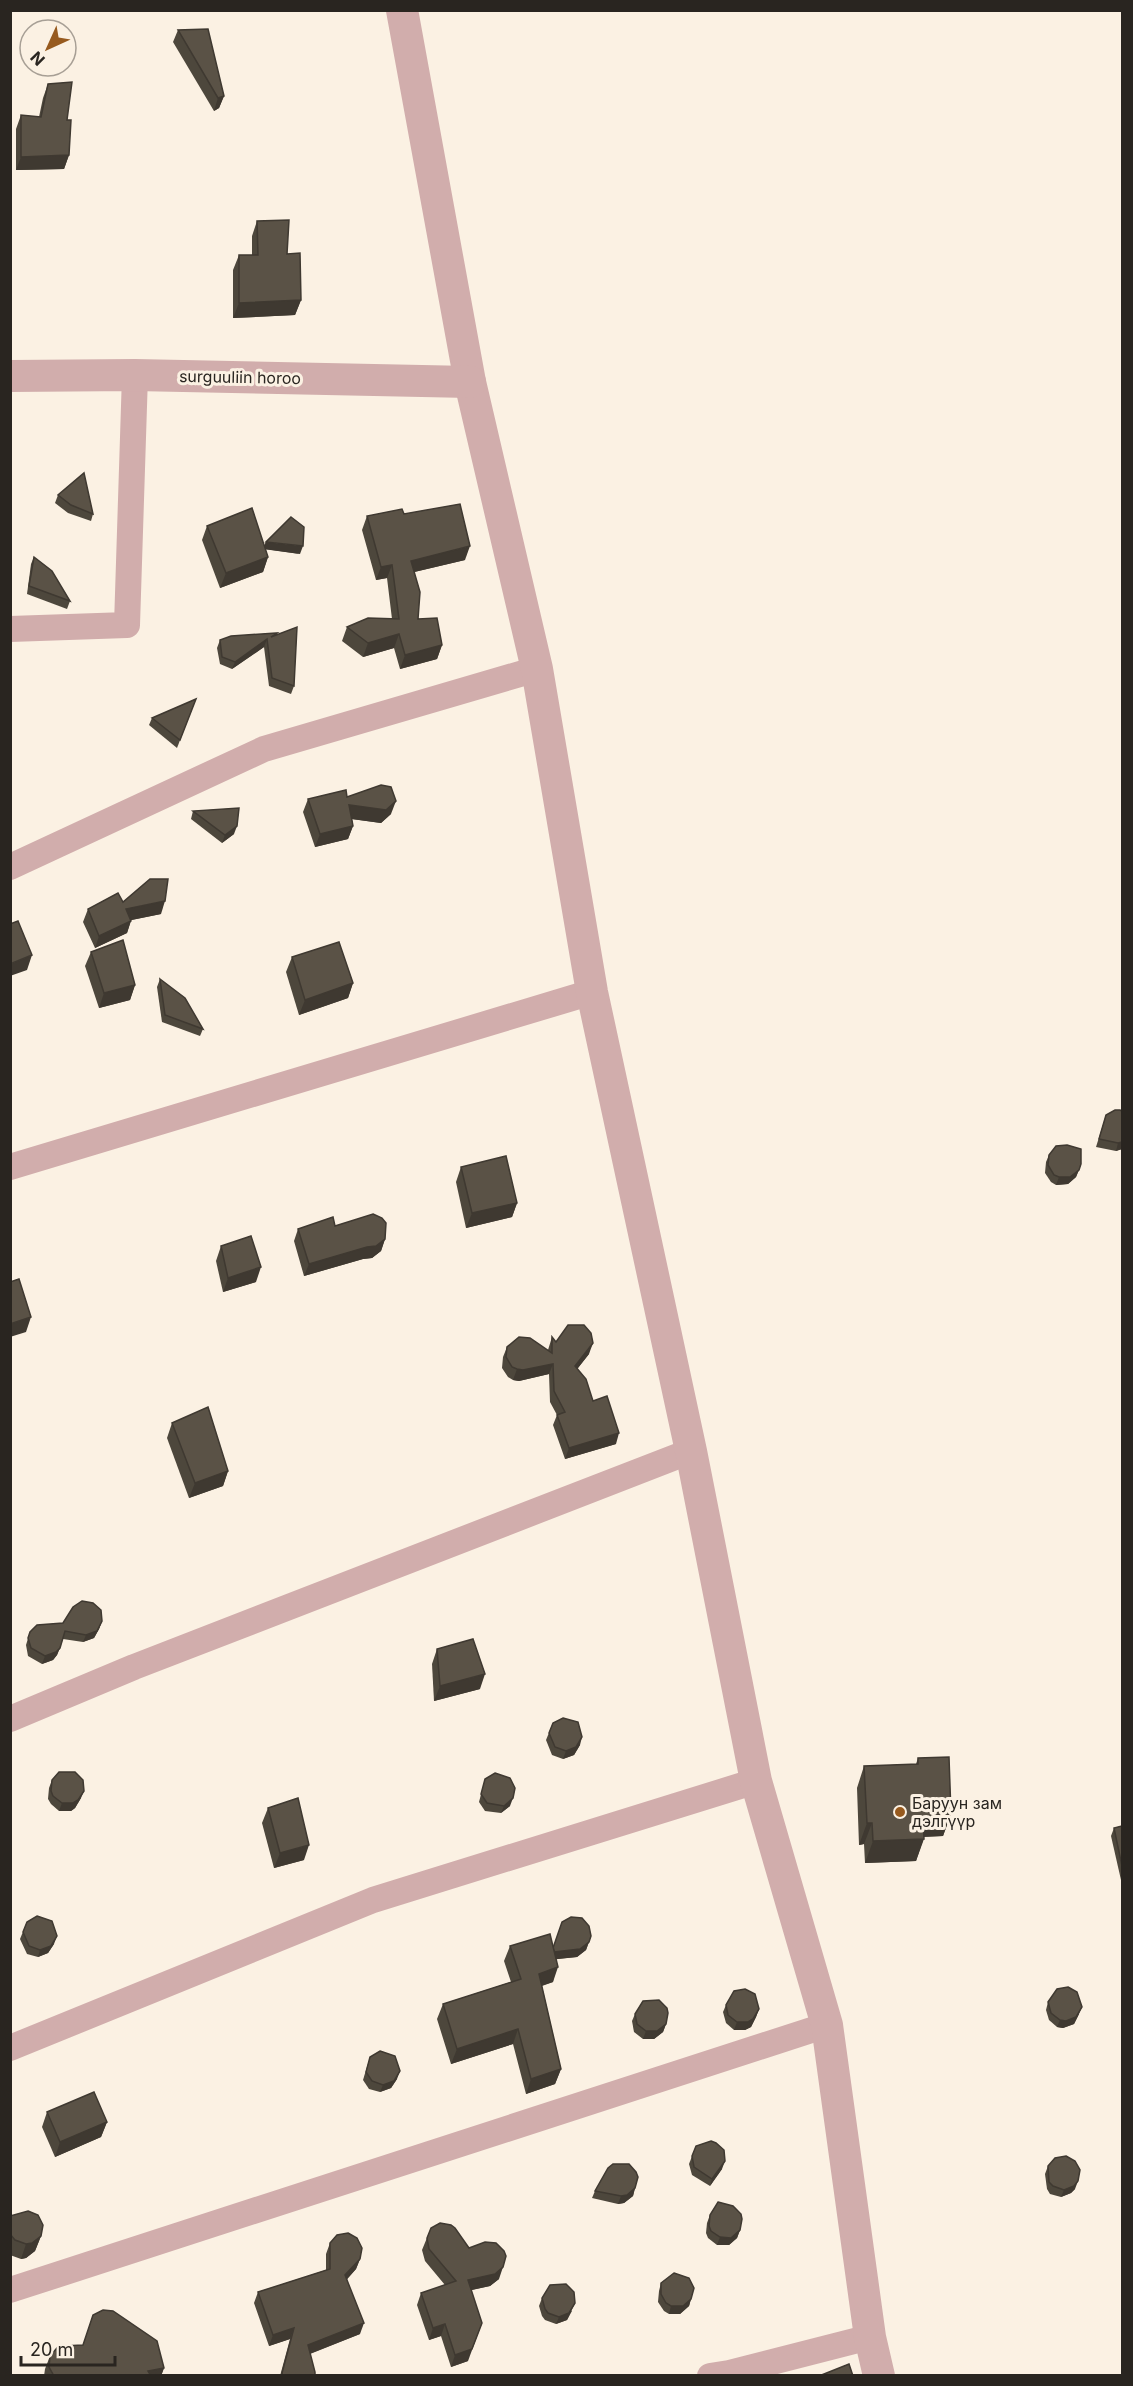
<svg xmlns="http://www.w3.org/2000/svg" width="1133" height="2386" viewBox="0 0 1133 2386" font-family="Inter,sans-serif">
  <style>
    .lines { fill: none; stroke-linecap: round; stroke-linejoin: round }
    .minor { stroke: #d1adac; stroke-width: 26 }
    .tertiary { stroke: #d1adac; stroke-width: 32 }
    .wall { fill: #4d473c }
    .shaded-wall { fill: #3f3931 }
    .building { fill: #5a5246; stroke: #3f3931; stroke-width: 1.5 }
    .poi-dot { fill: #975a1e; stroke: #fbf1e3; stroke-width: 2 }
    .labels { text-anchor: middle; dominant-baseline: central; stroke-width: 6; stroke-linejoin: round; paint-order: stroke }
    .street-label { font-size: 16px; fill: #292520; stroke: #fbf1e3 }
    .poi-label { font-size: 16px; fill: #292520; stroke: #fbf1e3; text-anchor: start }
  </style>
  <rect width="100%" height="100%" fill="#fbf1e3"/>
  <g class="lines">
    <g class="minor">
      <polyline points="10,629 127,625 135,375"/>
      <polyline points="10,867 264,749 537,669"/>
      <polyline points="10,1167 592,992"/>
      <polyline points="10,1719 134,1667 691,1451"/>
      <polyline points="10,2048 373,1900 756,1781"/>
      <polyline points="10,2290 827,2025"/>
      <polyline points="710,2376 729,2373 870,2337"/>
    </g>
    <g class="tertiary">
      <polyline points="402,10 470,382 537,669 592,992 691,1451 756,1781 827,2025 870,2337 879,2376"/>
      <polyline points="10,376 135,375 470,382"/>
    </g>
  </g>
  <g class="wall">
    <polygon points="178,30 224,96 219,108 214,111 173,42"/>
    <polygon points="48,84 67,120 69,155 64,169 16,170 16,129 21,115 39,117 43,98"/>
    <polygon points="257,221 287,254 301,300 295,315 233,318 233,270 239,255 252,255 252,236"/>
    <polygon points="58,495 93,514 91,521 68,513 55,503"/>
    <polygon points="404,514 465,560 414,572 418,619 442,645 437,659 400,669 394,648 363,657 342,641 347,627 392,619 387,578 376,580 362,530 367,516"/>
    <polygon points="207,526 264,546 266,542 300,554 265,549 268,557 263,572 220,588 202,540"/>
    <polygon points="34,557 70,601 67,609 27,594 31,564"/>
    <polygon points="277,633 276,635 294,686 291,694 269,686 264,647 232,669 220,664 217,648 220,640"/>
    <polygon points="196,699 177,748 149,725 152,718"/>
    <polygon points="347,797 391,814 381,823 352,819 353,826 348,839 315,847 303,812 308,799"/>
    <polygon points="193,811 234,834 222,843 191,819"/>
    <polygon points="123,902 161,914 131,920 127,933 95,948 83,922 88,909"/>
    <polygon points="91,952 135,985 130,1000 99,1008 85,966"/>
    <polygon points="292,957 353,983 348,998 299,1015 286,972"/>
    <polygon points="160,979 203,1029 200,1036 162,1022 157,987"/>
    <polygon points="1106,1115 1122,1149 1116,1151 1096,1147"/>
    <polygon points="1049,1155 1081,1164 1076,1177 1068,1184 1056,1185 1051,1182 1045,1173 1046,1162"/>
    <polygon points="461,1167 517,1203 512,1217 466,1228 456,1182"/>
    <polygon points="335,1226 385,1239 381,1251 372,1258 363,1259 304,1276 294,1241 298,1229"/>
    <polygon points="221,1246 256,1282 223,1292 216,1261"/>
    <polygon points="552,1337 556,1342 589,1354 577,1369 593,1401 616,1444 565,1459 553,1425 557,1415 550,1402 549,1374 519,1381 513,1380 508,1377 502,1368 503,1357 507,1347 548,1350"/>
    <polygon points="172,1423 228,1471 223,1486 189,1498 167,1438"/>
    <polygon points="102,1621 99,1629 94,1638 83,1642 63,1639 57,1655 53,1660 42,1664 28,1656 26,1645 30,1632 63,1623"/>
    <polygon points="437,1649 480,1689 434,1701 432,1664"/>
    <polygon points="553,1723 580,1745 574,1755 563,1759 552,1755 546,1740"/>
    <polygon points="918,1758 951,1814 943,1836 924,1837 916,1861 865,1863 864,1844 859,1845 857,1788 864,1766 916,1764"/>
    <polygon points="485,1779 510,1806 501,1813 485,1811 479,1802"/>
    <polygon points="52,1780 81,1798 75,1808 71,1811 59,1811 51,1804 48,1799 49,1788"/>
    <polygon points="268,1808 304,1860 274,1868 262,1823"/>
    <polygon points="1122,1826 1122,1880 1121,1880 1111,1836 1114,1828"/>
    <polygon points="27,1922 54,1944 48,1953 38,1957 27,1954 20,1939"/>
    <polygon points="591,1936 586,1950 577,1957 556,1959 553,1982 542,1986 561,2069 555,2084 526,2094 513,2044 451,2064 437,2019 443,2004 511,1982 504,1961 510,1946 553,1947"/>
    <polygon points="1048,2002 1079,2014 1074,2024 1063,2028 1057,2027 1049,2020 1046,2010"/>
    <polygon points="726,2005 759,2009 756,2017 751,2027 745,2030 734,2030 726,2023 723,2012"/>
    <polygon points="635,2014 666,2024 663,2032 654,2039 643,2039 634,2032 632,2021"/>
    <polygon points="370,2057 397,2079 391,2088 380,2092 369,2089 363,2080"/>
    <polygon points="47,2112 107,2122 101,2137 55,2157 42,2127"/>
    <polygon points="696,2146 722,2169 710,2186 692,2175 689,2164"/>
    <polygon points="1048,2166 1075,2189 1071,2193 1061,2197 1050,2194 1047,2189 1045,2174"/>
    <polygon points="635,2188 633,2196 624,2203 618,2204 592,2198 595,2191"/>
    <polygon points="710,2215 740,2230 737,2238 729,2245 717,2245 708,2238 706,2233 707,2223"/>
    <polygon points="10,2216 41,2236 35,2251 26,2258 21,2259 10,2255"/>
    <polygon points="431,2228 469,2248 499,2279 490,2286 471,2290 468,2361 451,2367 441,2336 429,2340 417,2305 421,2293 445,2285 425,2261 422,2250"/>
    <polygon points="330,2243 360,2259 356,2269 347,2279 360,2334 310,2354 315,2376 280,2376 290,2339 269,2346 254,2303 258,2292 326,2270 326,2254"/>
    <polygon points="661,2283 691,2299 689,2306 680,2314 669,2314 664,2311 658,2302 659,2291"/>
    <polygon points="542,2298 572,2311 567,2320 556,2324 545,2320 542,2316 539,2306"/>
    <polygon points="93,2315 164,2368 161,2376 44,2376 45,2369 50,2356 83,2345"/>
  </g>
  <g class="shaded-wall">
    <polygon points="224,96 219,108 214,111 218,98"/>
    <polygon points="69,155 64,169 16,170 21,157"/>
    <polygon points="301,300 295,315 233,318 239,303"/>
    <polygon points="266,542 303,546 300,554 263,549"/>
    <polygon points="470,546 465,560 406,574 411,561"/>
    <polygon points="268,557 263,572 220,588 226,573"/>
    <polygon points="392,565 387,578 376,580 381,567"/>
    <polygon points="399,634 394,648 363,657 368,643"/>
    <polygon points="267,639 264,647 232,669 235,662"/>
    <polygon points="442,645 437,659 400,669 405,655"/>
    <polygon points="396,801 391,814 381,823 344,818 349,805"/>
    <polygon points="237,826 234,834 222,843 225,835"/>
    <polygon points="353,826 348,839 315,847 320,834"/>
    <polygon points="165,901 161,914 122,922 126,909"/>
    <polygon points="131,921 127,933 95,948 99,936"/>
    <polygon points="32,955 27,970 10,976 10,964"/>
    <polygon points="353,983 348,998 299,1015 305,1000"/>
    <polygon points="135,985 130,1000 99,1008 104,993"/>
    <polygon points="1122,1142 1122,1149 1116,1151 1118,1143"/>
    <polygon points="1079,1170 1076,1177 1068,1184 1056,1185 1059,1177"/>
    <polygon points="517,1203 512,1217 466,1228 472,1213"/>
    <polygon points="385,1239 381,1251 372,1258 363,1259 304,1276 309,1264"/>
    <polygon points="261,1267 256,1282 223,1292 228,1278"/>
    <polygon points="31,1317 26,1332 10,1337 10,1324"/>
    <polygon points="593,1343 589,1354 571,1377 575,1366"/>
    <polygon points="553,1364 549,1374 519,1381 513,1380 517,1369"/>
    <polygon points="619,1433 616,1444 565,1459 569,1448"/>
    <polygon points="228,1471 223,1486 189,1498 195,1483"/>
    <polygon points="102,1621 99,1629 94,1638 83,1642 86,1635"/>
    <polygon points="60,1648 57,1655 53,1660 42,1664 45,1656"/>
    <polygon points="485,1674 480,1689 434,1701 440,1686"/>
    <polygon points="582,1737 580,1745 574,1755 563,1759 566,1751"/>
    <polygon points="84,1791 81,1798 75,1808 71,1811 59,1811 62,1803"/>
    <polygon points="513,1798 510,1806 501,1813 504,1806"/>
    <polygon points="951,1814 943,1836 915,1837 923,1816"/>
    <polygon points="867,1823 872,1823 864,1844 859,1845"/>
    <polygon points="924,1839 916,1861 865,1863 873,1841"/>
    <polygon points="309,1845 304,1860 274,1868 280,1853"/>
    <polygon points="57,1936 54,1944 48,1953 38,1957 40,1950"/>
    <polygon points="589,1942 586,1950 577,1957 549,1960 552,1952"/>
    <polygon points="558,1967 553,1982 534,1988 539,1974"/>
    <polygon points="1082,2007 1079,2014 1074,2024 1063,2028 1057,2027 1060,2020"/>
    <polygon points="759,2009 756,2017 751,2027 745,2030 734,2030 737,2022"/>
    <polygon points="666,2024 663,2032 654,2039 643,2039 646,2031"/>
    <polygon points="518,2029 513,2044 451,2064 457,2049"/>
    <polygon points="561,2069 555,2084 526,2094 531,2079"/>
    <polygon points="400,2071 397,2079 391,2088 380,2092 383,2085"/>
    <polygon points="107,2122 101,2137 55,2157 60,2142"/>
    <polygon points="725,2161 722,2169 710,2186 712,2179"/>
    <polygon points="1078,2181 1075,2189 1071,2193 1061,2197 1064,2190"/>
    <polygon points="635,2188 633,2196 624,2203 618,2204 621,2196"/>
    <polygon points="740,2230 737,2238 729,2245 717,2245 720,2237"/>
    <polygon points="41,2236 35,2251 26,2258 21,2259 26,2244"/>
    <polygon points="360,2259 356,2269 342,2285 345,2275"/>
    <polygon points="503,2267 499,2279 490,2286 463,2292 468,2280"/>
    <polygon points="691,2299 689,2306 680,2314 669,2314 671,2306"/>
    <polygon points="575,2303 567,2320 556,2324 559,2317"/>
    <polygon points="364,2323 360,2334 304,2356 308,2345"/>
    <polygon points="482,2323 468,2361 451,2367 455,2355"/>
    <polygon points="445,2324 441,2336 429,2340 433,2328"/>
    <polygon points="294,2328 290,2339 269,2346 273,2335"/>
    <polygon points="164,2368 161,2376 147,2376 148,2371"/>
  </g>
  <g class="building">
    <polygon points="208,29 224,96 218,98 178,30"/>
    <polygon points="72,82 67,120 71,120 69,155 21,157 21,115 41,117 48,84"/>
    <polygon points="289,220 287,254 300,253 301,300 239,303 239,255 258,255 257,221"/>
    <polygon points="84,473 93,514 71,505 58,495"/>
    <polygon points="460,504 470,546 411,561 420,592 418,619 437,618 442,645 405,655 399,634 368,643 347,627 368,618 399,619 392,565 381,567 367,516 402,509 404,514"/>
    <polygon points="252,508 268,557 226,573 207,526"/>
    <polygon points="291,517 304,527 303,546 266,542"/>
    <polygon points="34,557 52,571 70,601 29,586"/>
    <polygon points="297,627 294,686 272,678 267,639 235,662 222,657 220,640 231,636 277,633 271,637"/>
    <polygon points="196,699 180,740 152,718"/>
    <polygon points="381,785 391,787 396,801 386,810 349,805 353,826 320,834 308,799 346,790 347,797"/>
    <polygon points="239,808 237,826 225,835 193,811"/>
    <polygon points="150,879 168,879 165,901 126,909 131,921 99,936 88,909 118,893 123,902"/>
    <polygon points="18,921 32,955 10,964 10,924"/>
    <polygon points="123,940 135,985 104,993 91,952"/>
    <polygon points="339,942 353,983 305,1000 292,957"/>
    <polygon points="160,979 185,998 203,1029 165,1015"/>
    <polygon points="1115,1110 1120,1110 1122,1111 1122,1142 1118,1143 1099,1139 1106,1115"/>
    <polygon points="1067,1145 1081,1149 1081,1164 1079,1170 1070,1177 1059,1177 1054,1175 1048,1165 1049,1155 1056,1146"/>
    <polygon points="506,1156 517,1203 472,1213 461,1167"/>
    <polygon points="373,1214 382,1218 386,1223 385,1239 376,1246 367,1247 309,1264 298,1229 333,1217 335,1226"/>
    <polygon points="251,1236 261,1267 228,1278 221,1246"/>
    <polygon points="19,1279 31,1317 10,1324 10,1282"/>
    <polygon points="568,1325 584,1325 591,1333 593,1343 575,1366 586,1379 593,1401 607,1396 619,1433 569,1448 557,1415 565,1412 554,1391 553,1364 523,1370 517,1369 512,1367 506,1357 507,1347 519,1337 530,1338 552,1353 552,1337 556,1342"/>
    <polygon points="208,1407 228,1471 195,1483 172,1423"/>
    <polygon points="82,1601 93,1603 101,1610 102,1621 97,1631 86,1635 65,1631 60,1648 56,1652 45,1656 31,1648 28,1638 30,1632 37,1625 63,1623 73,1607"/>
    <polygon points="473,1639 485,1674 440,1686 437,1649"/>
    <polygon points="563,1718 578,1722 582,1737 576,1747 566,1751 555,1747 549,1733 553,1723"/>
    <polygon points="949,1757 951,1814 923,1816 924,1839 873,1841 872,1823 867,1823 864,1766 918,1764 918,1758"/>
    <polygon points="59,1772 75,1772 83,1780 84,1791 78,1800 73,1803 62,1803 53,1796 51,1791 52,1780"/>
    <polygon points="495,1773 510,1778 515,1788 513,1798 504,1806 487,1803 481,1794 485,1779"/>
    <polygon points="298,1798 309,1845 280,1853 268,1808"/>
    <polygon points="1122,1826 1122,1866 1114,1828"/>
    <polygon points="37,1916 52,1921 57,1936 51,1946 40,1950 29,1946 23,1932 27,1922"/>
    <polygon points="571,1917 582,1918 589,1926 591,1936 589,1942 580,1949 554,1952 553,1948 562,1922"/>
    <polygon points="550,1934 558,1967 539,1974 561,2069 531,2079 518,2029 457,2049 443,2004 521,1979 510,1946"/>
    <polygon points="1068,1987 1077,1992 1082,2007 1076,2017 1066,2021 1060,2020 1051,2013 1048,2002 1057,1989"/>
    <polygon points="745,1989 755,1994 759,2009 753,2019 748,2022 737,2022 728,2015 726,2005 734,1991"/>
    <polygon points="659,2000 667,2008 668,2013 666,2024 657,2031 646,2031 637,2024 635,2014 643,2001"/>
    <polygon points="380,2051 395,2056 400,2071 394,2081 383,2085 372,2081 366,2072 370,2057"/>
    <polygon points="94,2092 107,2122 60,2142 47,2112"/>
    <polygon points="711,2141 716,2143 724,2150 725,2161 712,2179 694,2167 692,2156 696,2146"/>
    <polygon points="1066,2156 1075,2161 1080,2170 1078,2181 1074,2186 1064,2190 1053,2186 1049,2182 1048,2166 1055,2158"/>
    <polygon points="613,2164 629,2164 636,2172 638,2177 635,2188 627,2195 621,2196 595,2191 608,2168"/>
    <polygon points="718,2202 733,2206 741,2214 742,2219 740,2230 731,2238 720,2237 711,2231 709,2226 710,2215"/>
    <polygon points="28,2211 38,2215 43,2225 41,2236 32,2243 26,2244 15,2240 10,2234 10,2216"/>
    <polygon points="440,2223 451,2225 455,2228 469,2248 485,2242 496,2243 504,2251 506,2256 503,2267 495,2274 468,2280 482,2323 472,2349 455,2355 445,2324 433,2328 421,2293 456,2281 429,2249 427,2238 431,2228"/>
    <polygon points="348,2233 357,2238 362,2248 360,2259 345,2275 364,2323 308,2345 315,2372 315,2376 283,2376 282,2373 294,2328 273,2335 258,2292 330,2269 330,2243 337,2235"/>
    <polygon points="674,2273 689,2278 694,2288 691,2299 683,2306 671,2306 666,2303 661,2294 661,2283"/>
    <polygon points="566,2284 574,2292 575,2303 569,2313 559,2317 548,2313 545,2309 542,2298 550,2285"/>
    <polygon points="103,2310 113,2311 157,2341 164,2368 148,2371 151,2376 54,2376 49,2367 50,2356 57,2348 62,2346 83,2345 93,2315"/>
    <polygon points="849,2364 853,2376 819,2376"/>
  </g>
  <circle class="poi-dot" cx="900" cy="1812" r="6"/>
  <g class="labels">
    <g class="street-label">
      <text transform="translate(240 377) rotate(1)">surguuliin horoo</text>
    </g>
    <g class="poi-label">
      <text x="912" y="1803">Баруун зам<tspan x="912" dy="18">дэлгүүр</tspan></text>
    </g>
  </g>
  <rect width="1133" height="2386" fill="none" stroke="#292520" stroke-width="24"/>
  <g transform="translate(48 48) rotate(225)"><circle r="28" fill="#fbf1e3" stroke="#a79f95" stroke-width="1.5"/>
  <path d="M0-4.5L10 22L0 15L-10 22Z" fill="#975a1e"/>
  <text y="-9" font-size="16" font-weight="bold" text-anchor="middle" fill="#292520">N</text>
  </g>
  <path d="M21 2356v9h94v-9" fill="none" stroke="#292520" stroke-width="3"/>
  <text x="30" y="2356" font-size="18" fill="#292520" stroke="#fbf1e3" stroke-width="4.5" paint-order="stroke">20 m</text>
</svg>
